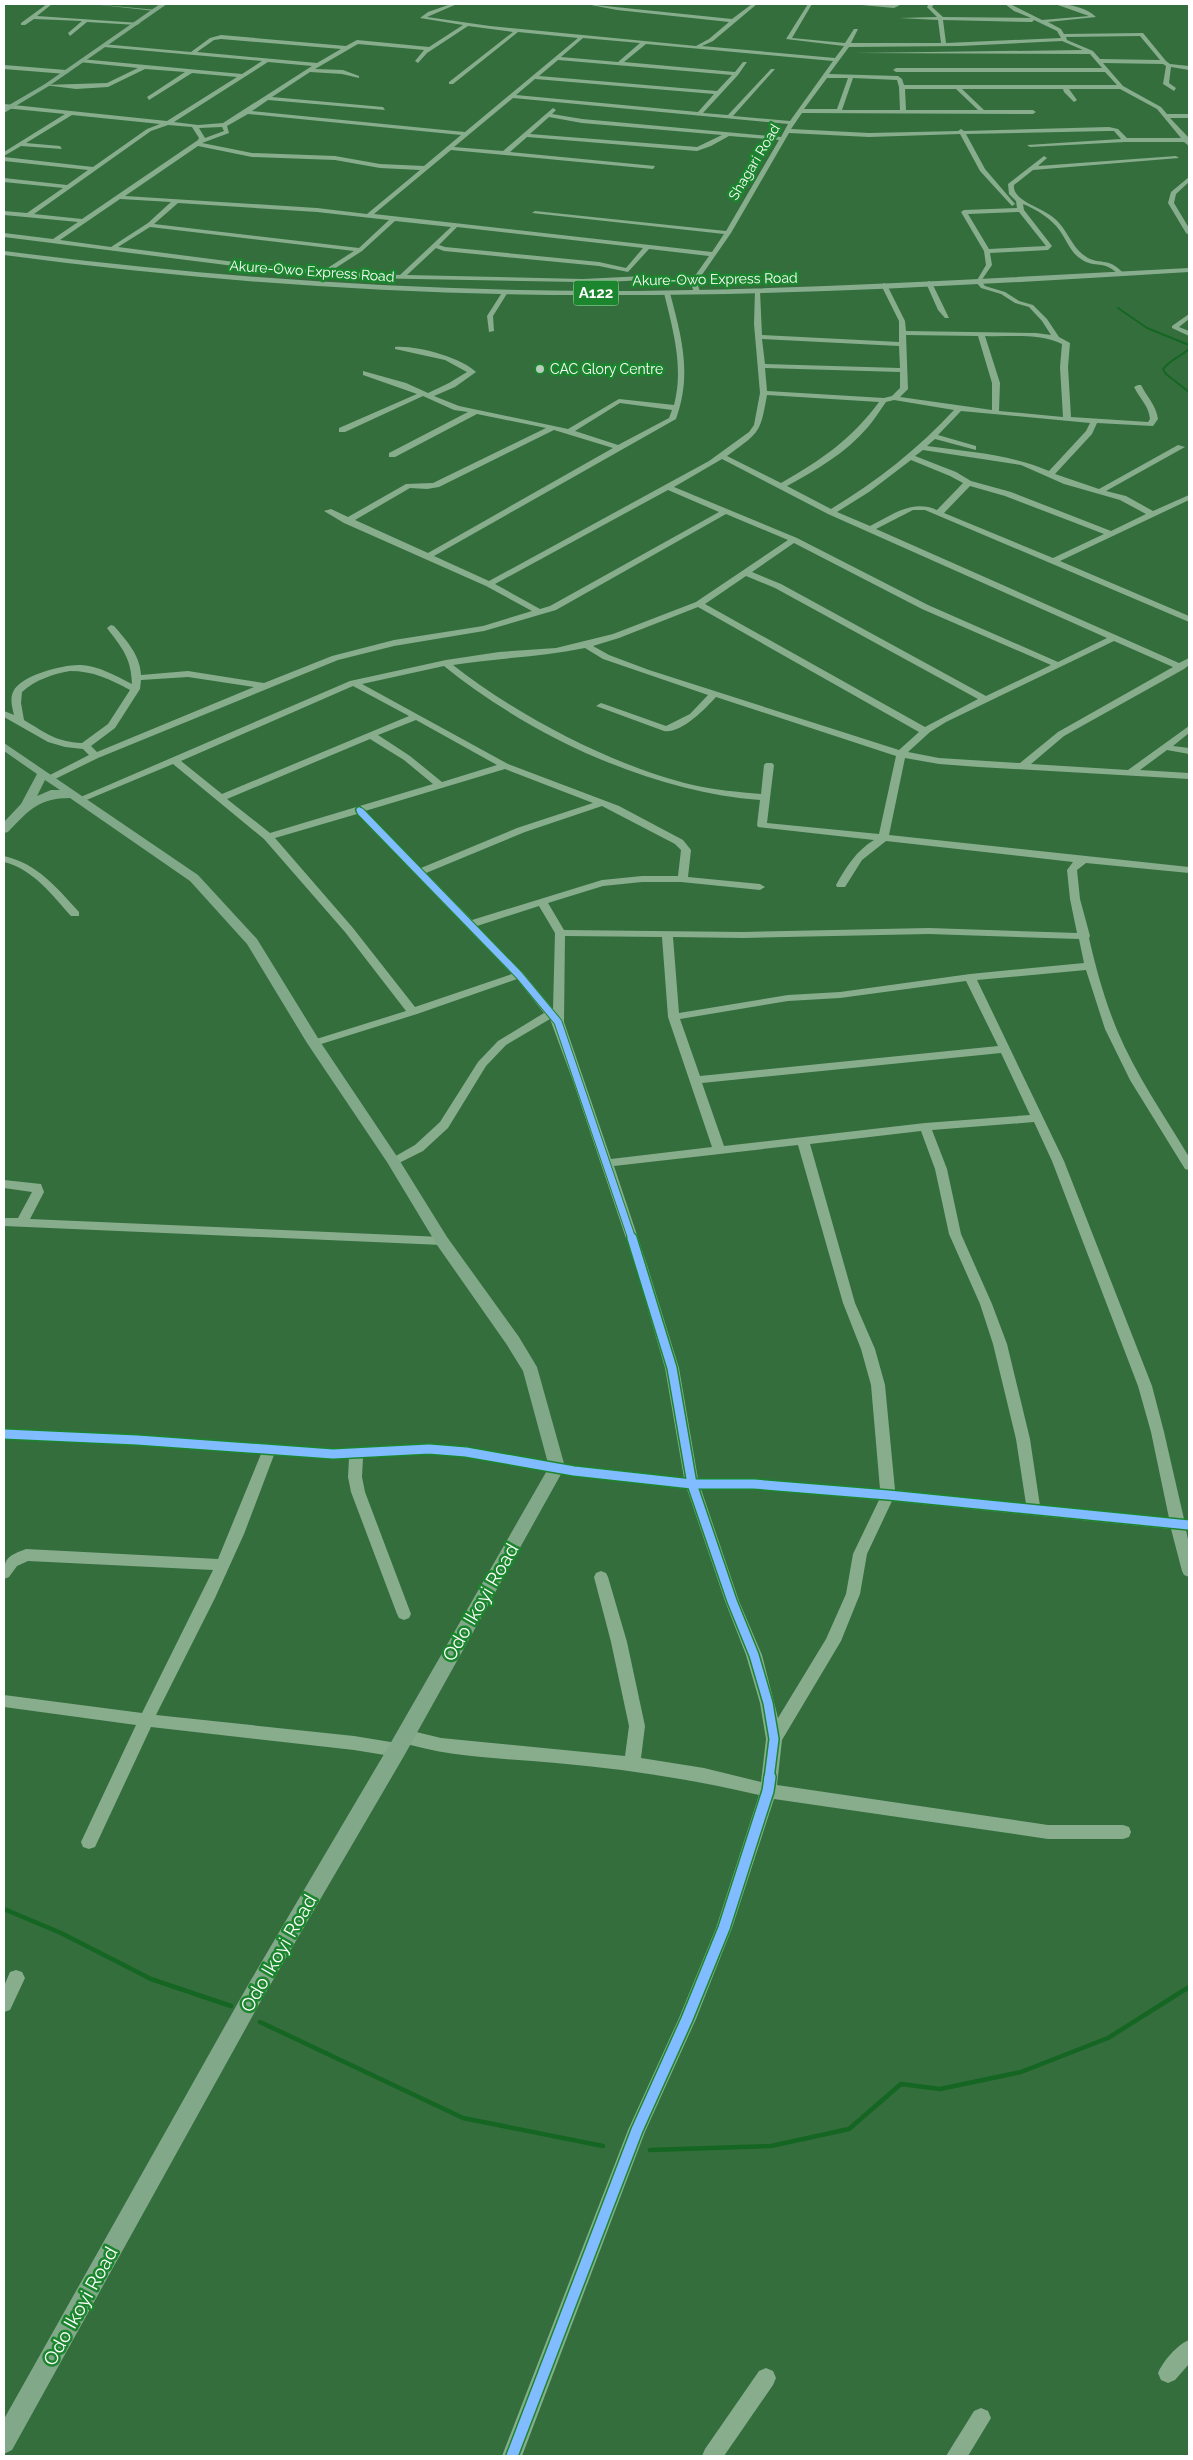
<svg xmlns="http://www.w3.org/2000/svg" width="1193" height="2460" viewBox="0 0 1193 2460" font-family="Raleway,sans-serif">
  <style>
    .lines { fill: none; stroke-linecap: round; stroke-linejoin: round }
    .stream-far1 { stroke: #156623; stroke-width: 2 }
    .stream { stroke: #156623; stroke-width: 4.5 }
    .street { fill: #87ad8d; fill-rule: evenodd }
    .secondary { fill: #81a888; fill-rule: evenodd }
    .highway { fill: #88ad8e; fill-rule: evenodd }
    .cycleway-far3-casing { stroke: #1b862d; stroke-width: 8 }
    .cycleway-far2-casing { stroke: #1b862d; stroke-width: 9 }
    .cycleway-far1-casing { stroke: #1b862d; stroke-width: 12 }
    .cycleway-casing { stroke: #1b862d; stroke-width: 14 }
    .cycleway-far3 { stroke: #80bcff; stroke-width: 5 }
    .cycleway-far2 { stroke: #80bcff; stroke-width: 7 }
    .cycleway-far1 { stroke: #80bcff; stroke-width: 9 }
    .cycleway { stroke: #80bcff; stroke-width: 11 }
    .poi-dot { fill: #b8ccbb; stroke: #1b862d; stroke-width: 2 }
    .labels { text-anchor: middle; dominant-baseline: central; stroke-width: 5; stroke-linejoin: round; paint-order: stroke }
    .far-street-label { font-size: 14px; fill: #fff; stroke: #1b862d }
    .far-poi-label { font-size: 14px; fill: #fff; stroke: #1b862d; text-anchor: start }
    .shield { fill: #1b862d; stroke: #bbdbc0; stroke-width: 1 }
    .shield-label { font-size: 15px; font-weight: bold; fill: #fff }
    .near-street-label { font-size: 19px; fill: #fff; stroke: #1b862d }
  </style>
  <rect width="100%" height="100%" fill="#346e3d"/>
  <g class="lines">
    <g class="stream-far1">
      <polyline points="1118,308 1147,328 1189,345"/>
      <path d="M1189 349C1179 358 1172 358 1163 369L1166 374 1189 392"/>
    </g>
    <g class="stream">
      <polyline points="4,1909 61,1933 151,1979 231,2006"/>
      <polyline points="260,2022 463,2118 603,2146"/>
      <polyline points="650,2150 771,2146 849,2129 901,2084 940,2089 1021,2072 1108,2038 1189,1987"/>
    </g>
    <g class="street">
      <polygon points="47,4 52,4 37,16 140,23 137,25 87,22 70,36 68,33 82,21 34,19 25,25 21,25 21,23"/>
      <polygon points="92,4 157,10 155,11"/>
      <path d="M451 4H457L427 17 490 26 696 46 709 39 729 22 617 10 586 4 732 19 752 4H757L713 41 702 46 835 58 844 46 786 39 808 4H812L792 38 845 43 854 29H858L851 43H941L938 20 899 18 937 17 927 7 929 4H934L932 7 943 17 1031 18 1014 11 1005 4H1010L1042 20 1089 16 1055 4C1066 3 1087 8 1096 17L1048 22 1061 29 1064 34 1143 33 1166 61 1170 64 1189 66V70L1171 67 1169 83 1176 88 1174 91 1163 84 1166 66 1163 64 1103 63 1123 86 1161 107 1167 114H1189V118H1170L1189 138V146L1184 142H1125L1030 147 1027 145 1121 139 1114 131H1109L966 134 985 169 1015 204 1012 206 980 171 960 134 869 137 789 133 731 233 697 282 700 292 697 294 694 292 691 284 644 280 588 283 597 293 594 295 581 283 577 282 362 278 250 268 4 237V233L53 239 78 222 4 215V211L27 213 63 188 4 182V178L67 185 88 170 4 161V157L93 167 147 129 160 124 72 115 26 143 60 146 62 149 21 146 4 156V152L65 114 4 108V104L167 121 237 77 192 73 149 100 147 97 185 72 145 69 108 87 76 89 44 85 107 83 138 68 79 62 81 59 242 74 262 61 104 47 102 44 191 52 210 38 221 35 346 46 357 40 429 47 463 25 420 18 428 12ZM943 20 1032 22 1034 20 1057 31 1061 38 946 43ZM468 26 513 32 449 82V84H453L518 32 578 38 465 132 252 111 268 100 385 110 383 107 272 97 310 72 342 74 359 78V76L343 70 315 69 358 44 424 50 415 61 418 63 427 53ZM1140 36 1160 60 1100 59 1093 51 1067 40 1066 37ZM583 38 640 43 618 62 561 57ZM221 39 341 49 317 63 197 52 214 40ZM1062 41 1083 50 854 53 1090 54 1102 68H896L893 70 896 72H1105L1117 85H904L902 79 898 76 829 74 849 47 960 46ZM646 44 833 61 790 121 733 116 775 69H771L728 115 703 113 738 75 747 62H743L735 72 624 62ZM558 60 732 75 717 91 539 76ZM268 62 312 66 223 123 198 125 174 122ZM827 78H848L837 109H804ZM853 78 897 80 899 87 900 110H842ZM535 79 714 94 698 112 516 95ZM905 89H956L978 110H906ZM962 89H1063L1064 92 1074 102 1077 100 1069 89H1120L1157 109 1181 138H1127L1118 129 1109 127 964 131 961 129 958 131 869 133 791 129 802 113 1033 114 1036 112 1033 110H984ZM513 98 788 124 781 137 582 119 552 114 556 110 553 108 503 151 454 147ZM248 114 461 135 424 166 380 164 335 156 252 153 202 143 229 133 227 126ZM549 117 582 123 722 135 697 147 530 134ZM168 125 192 127 199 138 198 140 82 219 34 214 151 131ZM222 127 224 131 205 138 199 128ZM729 136 779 140 726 231 535 211 532 213 724 234 712 252 374 214 451 150 653 169 655 166 510 152 527 137 697 151 711 146ZM198 146 252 157 335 160 380 168 420 170 367 214 317 208 125 196ZM120 199 171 202 148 223 111 247 60 240ZM178 203 317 212 389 220 359 248 154 224ZM395 221 451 227 400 275 331 271 362 251ZM150 227 354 251 323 271 250 264 118 247ZM457 227 643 248 626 268 599 262 445 247 439 245ZM436 248 444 251 599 266 628 272 649 249 709 256 692 280 644 276 583 279 407 275Z"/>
      <polygon points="851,4 902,4 894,8"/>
      <polygon points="4,65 66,70 69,72 66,74 4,69"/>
      <path d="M1044 156 1047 158 1038 166 1176 156 1179 158 1033 170 1014 185C1012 200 1039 207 1050 215 1067 226 1070 246 1085 256 1099 266 1108 256 1123 273V275H1119C1104 259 1095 269 1081 259 1071 253 1067 241 1060 231 1052 219 1036 209 1023 204L1024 210 1052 246 1048 250 990 253 992 265 981 281 985 286 1005 292 1019 301 1033 305 1047 319 1059 337 1070 343 1068 367 1071 417 1148 422 1150 419C1149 406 1140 399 1134 387L1138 385H1141C1147 397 1156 405 1158 419L1153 426 1097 423 1092 434 1055 474 1099 489 1178 445 1185 447 1106 491 1126 496 1153 511 1189 495V500L1060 561 1189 616V622L925 510H913L876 529 1179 663 1189 658V665L1184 669 1064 736 1031 764 1128 770 1189 726V733L1173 746 1189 748V754L1167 750 1140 770 1189 773V779L979 767 939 764 905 758 889 835 1189 867V873L1086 863 1077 870 1080 899 1090 936 1089 938C1096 969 1105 1001 1117 1030 1136 1075 1164 1115 1189 1157V1170L1185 1169 1130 1080 1105 1029 1086 970 977 980 1064 1161 1152 1386 1164 1432 1184 1519 1189 1520V1530H1186L1189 1544V1577L1184 1575 1182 1571 1171 1529 892 1501 867 1554 860 1594 841 1641 782 1740 777 1785 1048 1825H1123L1129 1827 1131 1832 1129 1837 1123 1839H1048L774 1799 732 1928 696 2019 645 2132 522 2456H502L628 2130 679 2018 716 1928 759 1795C691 1779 625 1769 556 1763 504 1758 448 1758 398 1741L396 1736 398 1731 404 1729 441 1738 625 1756 629 1726 611 1642 594 1577 596 1573 601 1571 606 1573 608 1577 627 1642 645 1726 641 1758 704 1768 761 1782 766 1739 760 1703 746 1655 725 1601 687 1489 574 1476 466 1457 429 1454 363 1458 362 1477 365 1492 411 1614 409 1618 404 1620 399 1618 397 1614 351 1492 348 1477 349 1458 274 1455 244 1534 215 1598 156 1715 354 1736 397 1743 403 1745 405 1750 403 1755 397 1757 354 1750 151 1727 95 1847 89 1849 83 1847 81 1842 136 1725 4 1707V1695L142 1713 213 1570 28 1561 17 1566 9 1577 4 1579C3 1559 7 1556 26 1549L218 1559 261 1454 137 1445 4 1439V1429L137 1435 333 1449 429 1444 466 1447 574 1466 684 1478 665 1368 635 1265 573 1081 550 1019 506 1045 486 1066 448 1128 423 1151 397 1164 393 1165 387 1161 415 1145 440 1122 478 1062 498 1041 544 1013 517 979 417 1014 318 1045H310L308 1043 310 1041 406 1011 345 932 264 839 173 764 84 801H78L76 799 350 681 446 660 499 652 556 648 613 634 696 602 788 540 726 514 556 610 484 631 394 646 338 660 98 758 51 781 48 780V776L89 755 83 749 65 747 48 742 4 717V711L14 715C12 707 10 699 13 692 20 675 65 664 81 665 99 666 116 676 132 684 131 657 122 648 107 628L111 625 114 626C127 641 140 655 141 675L188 671 264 683 332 656 394 640 483 626 532 611 486 586 344 523 324 511 331 509 348 517 406 484 433 483 546 428 477 414 395 457H389V453L468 412 454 410 423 396 345 432H339V428L417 394 363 375V371L406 383 428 393 449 383 467 372 445 360 395 349V347C415 345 461 357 476 372L455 387 434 396 459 406 568 429 619 399 674 405C684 368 673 330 664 293L667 291 670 293C682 338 692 375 676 419L434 556 489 581 709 461 749 432 754 425 760 393 754 324 755 290 760 291 762 335 899 342V321L881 285 884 283 887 285 905 321 906 331 1036 333 1051 335 1042 321 1029 307 1015 303 1001 294 981 288 976 282 986 265 984 251 961 212 964 210 1017 208 1016 201 1009 194 1008 184ZM1019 212 1046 246 989 249 968 214ZM906 335 978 336 992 383V410L900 397 908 389ZM985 336C1009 337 1040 333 1062 344L1060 367 1063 417 999 411 1000 383ZM762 339 899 346 900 368 765 364ZM765 368 900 372V388L892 396 884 398 767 391ZM767 395 879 402C851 440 821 460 781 483L727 456C759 432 760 435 767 395ZM894 400 954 410C918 449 877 481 831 509L787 486C816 470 846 453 868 427 875 419 880 410 886 402ZM620 403 672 410 669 418 618 445 575 431ZM961 411 1090 423 1086 431 1049 471C1010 454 969 452 927 446L935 439 976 450V446L938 435ZM554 430 613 448 428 553 355 520 410 488 427 489 439 487ZM923 450 1021 465 1064 484 1120 500 1146 514 1111 531 1011 492 971 481 956 472 915 456ZM722 459 828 514 1107 638 1058 662 928 605 797 538 674 487ZM911 460 950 476 963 483 937 510C912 499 892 515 870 526L837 512 869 492ZM970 486 1005 496 1104 534 1053 558 944 513ZM668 490 719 512 550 606 540 609 495 584ZM794 543 922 609 1051 665 986 696 781 584 752 572ZM746 576 775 588 978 699 925 727 705 604ZM698 607 919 732 899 750 649 670 609 655 593 646 619 638ZM1114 641 1173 667 1058 732 1020 763 939 758 908 752 930 732 946 722ZM585 648 603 659 708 695 690 714 666 726 604 704 601 703 596 706 664 731C681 734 705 709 716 697L896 756 879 834 767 823 774 765 772 763H766L764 765 761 794C738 792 715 790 693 785 615 767 516 715 453 665 497 658 541 657 585 648ZM444 666C529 735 650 792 760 800L757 825 758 827 874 840C856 851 846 867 836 885L837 887H845L862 860 886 841 1073 862 1067 870 1070 899 1077 933 929 928 743 932 564 930 548 903 603 886 642 882H681L760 890 765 887 760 884 688 877 691 850 683 840 619 806 508 764 362 684ZM70 671C93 671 110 679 130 690L108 724 82 743C56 742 46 733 24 720L21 703 22 692C35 680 53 674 70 671ZM188 677 254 687 97 752 91 746 115 728 140 689 141 680ZM353 686 409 716 222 794 181 761ZM416 720 497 765 442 782 410 756 378 735ZM370 739 404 760 433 784 270 833 227 799ZM505 769 593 803 517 828 421 868 365 811ZM602 806 675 844 681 850 678 876H642L602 880 472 920 426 873 525 832ZM357 814 512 974 415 1007 353 928 275 838ZM539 906 555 933 553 1009 523 973 477 926ZM929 934 1079 939 1084 963 970 974 840 992 788 995 679 1013 673 937 743 938ZM565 936 662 937 668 1017 712 1147 611 1159 564 1022ZM966 981 998 1046 700 1076 680 1019 788 1001 840 998ZM1001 1053 1030 1115 925 1123 724 1146 702 1083ZM1034 1122 1052 1161 1138 1386 1151 1432 1169 1518 1040 1506 1030 1439 1007 1344 992 1304 961 1234 947 1169 932 1130ZM921 1131 935 1169 949 1234 980 1304 993 1344 1016 1439 1026 1504 895 1490 885 1385 875 1349 855 1303 810 1144ZM798 1145 843 1303 861 1349 871 1385 880 1489 754 1479H698L679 1368 647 1265 614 1166ZM701 1489H754L879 1500 853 1554 846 1594 826 1639 778 1718 762 1655 739 1601Z"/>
      <polygon points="1189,177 1189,182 1176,194 1174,203 1189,228 1189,235 1186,233 1168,203 1171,192"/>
      <polygon points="929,281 932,283 949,318 945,318 938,310 926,283"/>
      <polygon points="503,291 508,292 493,316 494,331 489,332 487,316"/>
      <polygon points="1189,314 1189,319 1179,327 1189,331 1189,336 1172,328 1172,326"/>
      <path d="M4 856C38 864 56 887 79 912V916H71C52 895 33 869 4 862Z"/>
      <polygon points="4,1180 41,1184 44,1192 30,1219 442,1237 448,1241 442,1245 4,1226 4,1218 18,1218 32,1192 4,1188"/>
      <polygon points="16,1970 22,1972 25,1978 10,2010 4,2012 4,1986 10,1972"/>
      <path d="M1189 2340V2364L1175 2380 1168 2383 1161 2380 1158 2373C1163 2361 1177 2345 1189 2340Z"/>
      <polygon points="766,2368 773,2371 776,2378 773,2385 724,2456 702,2456 705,2449 759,2371"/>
      <polygon points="981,2408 988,2411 991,2418 968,2456 946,2456 974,2411"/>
    </g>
    <g class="secondary">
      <polygon points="160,4 167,4 49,86 4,113 4,108 45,84"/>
      <path d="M4 743 198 875 257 939 321 1043 398 1158 447 1237 519 1337 537 1367 565 1467 404 1756 262 1999 12 2450 4 2454V2419L248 1985 390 1744 549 1467 523 1371 507 1345 437 1245 387 1162 307 1043 247 944 190 881 70 798C39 798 29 810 8 832L4 833V822L21 804 37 774 4 751ZM45 780 60 790H51L37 796Z"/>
    </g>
    <path class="highway" d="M4 251C200 276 396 290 593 291 792 291 990 278 1189 268V272C991 284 792 296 593 295 396 295 200 281 4 255Z"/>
    <g class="cycleway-far3-casing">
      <polyline id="cycleway-far3" points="359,810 362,814"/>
    </g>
    <g class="cycleway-far2-casing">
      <polyline id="cycleway-far2" points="361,812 519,975 558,1022 632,1239"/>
    </g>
    <g class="cycleway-far1-casing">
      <g id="cycleway-far1">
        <polyline points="632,1238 672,1368 692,1484 732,1601 754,1655 768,1703 774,1739 769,1779"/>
        <polyline points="4,1434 137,1440 333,1454 429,1449 466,1452 574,1471 692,1484 754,1484 888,1495 1189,1525"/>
      </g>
    </g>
    <g class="cycleway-casing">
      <polyline id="cycleway" points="512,2456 637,2130 687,2019 724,1928 768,1791 770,1777"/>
    </g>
    <use href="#cycleway-far3" class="cycleway-far3"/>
    <use href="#cycleway-far2" class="cycleway-far2"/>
    <use href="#cycleway-far1" class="cycleway-far1"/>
    <use href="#cycleway" class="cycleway"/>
  </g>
  <circle class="poi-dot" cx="540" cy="369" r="5"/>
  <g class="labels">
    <g class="far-street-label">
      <text transform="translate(754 162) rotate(-59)">Shagari Road</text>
      <text transform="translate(312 271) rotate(4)">Akure-Owo Express Road</text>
      <text transform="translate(715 279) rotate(-1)">Akure-Owo Express Road</text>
    </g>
    <g class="far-poi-label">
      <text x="550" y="369">CAC Glory Centre</text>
    </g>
    <rect class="shield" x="573.5" y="280.5" width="45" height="25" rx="4"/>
    <g class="shield-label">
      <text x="596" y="293">A122</text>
    </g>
    <g class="near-street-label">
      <text transform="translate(480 1602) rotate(-60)">Odo Ikoyi Road</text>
      <text transform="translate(278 1953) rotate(-60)">Odo Ikoyi Road</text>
      <text transform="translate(80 2306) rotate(-61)">Odo Ikoyi Road</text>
    </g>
  </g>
  <rect width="1193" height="2460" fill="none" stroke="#ffffff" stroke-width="10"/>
</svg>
